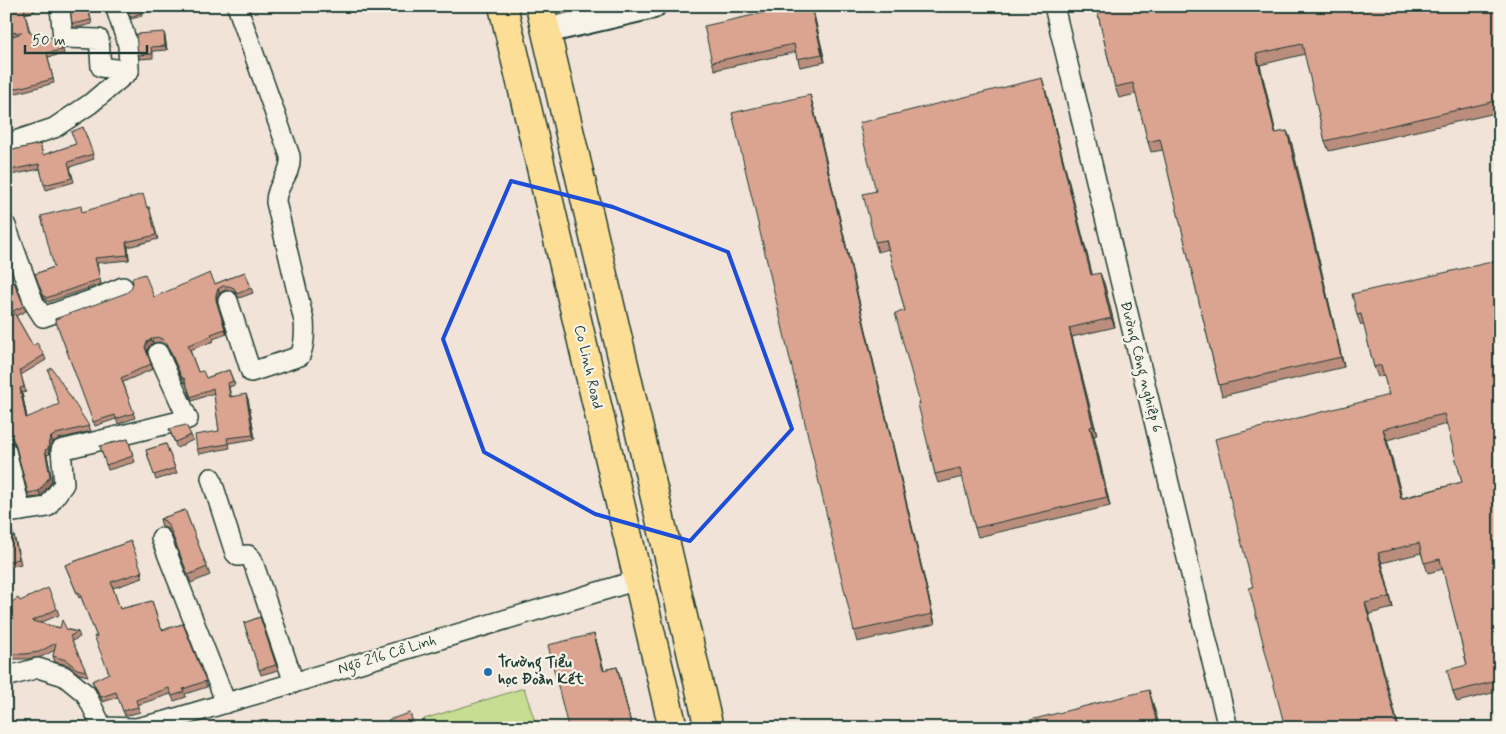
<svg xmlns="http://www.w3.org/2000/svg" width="1506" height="734" viewBox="0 0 1506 734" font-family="Mynerve,sans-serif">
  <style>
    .green { fill: #c7dd92; stroke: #738d63 }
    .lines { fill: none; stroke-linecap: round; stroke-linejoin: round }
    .minor-casing { stroke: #1f3d34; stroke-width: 22 }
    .tertiary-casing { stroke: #1f3d34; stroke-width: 28 }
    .primary-casing { stroke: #1f3d34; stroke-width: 31 }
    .minor { stroke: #f7f3e8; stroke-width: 19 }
    .tertiary { stroke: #f7f3e8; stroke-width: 24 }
    .primary { stroke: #fdde96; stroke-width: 28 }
    .wall { fill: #bb8d7d; stroke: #1f3d34; fill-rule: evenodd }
    .shaded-wall { fill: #997366; stroke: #1f3d34 }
    .building { fill: #daa491; stroke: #1f3d34; fill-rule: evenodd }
    .marked { fill: none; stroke: #1d4ed8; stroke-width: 4; stroke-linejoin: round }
    .poi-dot { fill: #1f6fb2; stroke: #f7f3e8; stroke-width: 2 }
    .labels { text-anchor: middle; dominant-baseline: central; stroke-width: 4.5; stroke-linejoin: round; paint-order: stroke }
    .street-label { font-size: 15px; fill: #1f3d34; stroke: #f7f3e8 }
    .poi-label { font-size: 15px; font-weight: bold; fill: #1f3d34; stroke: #f7f3e8; text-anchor: start }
  </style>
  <rect width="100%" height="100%" fill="#f1e3d7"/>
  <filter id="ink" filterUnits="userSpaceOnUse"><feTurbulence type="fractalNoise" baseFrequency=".02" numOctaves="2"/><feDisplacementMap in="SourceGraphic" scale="10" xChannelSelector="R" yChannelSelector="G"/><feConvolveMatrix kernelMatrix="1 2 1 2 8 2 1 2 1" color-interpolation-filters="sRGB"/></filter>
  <g filter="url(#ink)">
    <polygon class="green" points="524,688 537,728 427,728 424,719"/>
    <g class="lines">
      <g class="minor-casing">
        <g id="minor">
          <polyline points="1054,6 1228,728"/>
          <polyline points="60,7 63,38 99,39 101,67 129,71"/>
          <polyline points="6,144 54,128 90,104 129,71 128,45 115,6"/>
          <polyline points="6,226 34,303 43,317 97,298 123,287"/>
          <path d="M228 301 251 372 300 356C305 344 305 333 304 321L276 202C276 184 292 175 290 156L237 6"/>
          <polyline points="6,451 21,511"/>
          <polyline points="211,478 235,553 238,556 248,555 252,559 294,683"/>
          <polyline points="6,513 47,507 64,484 61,450 188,419 158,353"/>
          <polyline points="161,538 226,703"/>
          <polyline points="6,677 38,668 64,676 86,694 102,727 136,728 166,721 638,580"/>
        </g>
      </g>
      <g class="tertiary-casing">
        <polyline id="tertiary" points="545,31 653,6"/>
      </g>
      <g class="primary-casing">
        <g id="primary">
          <polyline points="503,6 673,728"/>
          <polyline points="540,6 709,728"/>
        </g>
      </g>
      <use href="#minor" class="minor"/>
      <use href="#tertiary" class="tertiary"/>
      <use href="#primary" class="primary"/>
    </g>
    <g class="wall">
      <polygon points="6,6 34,6 35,11 25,14 30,32 42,39 56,43 63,49 64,54 48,57 54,83 6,96 6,38 12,37 6,36"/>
      <polygon points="70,6 88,6 92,24 80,27 73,27 72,23"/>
      <polygon points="126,6 139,6 142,16 131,19"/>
      <polygon points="795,6 812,6 825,62 800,67 796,52 715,70 712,62"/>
      <polygon points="1096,6 1497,6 1500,17 1500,112 1329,151 1325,141 1305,54 1260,65 1276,133 1287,131 1291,141 1344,367 1222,396 1219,385 1163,150 1151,152 1148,142 1136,94 1119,98 1115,87"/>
      <polygon points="164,32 165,37 167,50 153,51 153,58 140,59 138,55"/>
      <polygon points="1045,88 1092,275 1104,283 1115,327 1072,337 1097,435 1094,436 1110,506 978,537 975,528 963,477 938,483 935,474 920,404 905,311 889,249 878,252 875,242 876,191"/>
      <polygon points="813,105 935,624 857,642 854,631"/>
      <polygon points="83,127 94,159 70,167 74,182 46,190 40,169 6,176 6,150 13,150 40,144 43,155 76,144"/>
      <polygon points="149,207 158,239 128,247 129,260 97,263 101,284 48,302 44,298 35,274 54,267 83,212"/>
      <path d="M1500 260V691L1457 702 1453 692 1467 665 1443 569 1428 573 1421 553 1382 563 1393 608 1369 614 1253 587 1389 395 1384 375 1378 377 1374 367 1364 325H1361L1357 315ZM1447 424 1462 482 1402 498 1387 440Z"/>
      <polygon points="245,272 253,293 239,298 235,292 231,290 225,290 220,293 217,298 217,304 227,334 213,339 214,341 190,350 198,372 206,378 229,370 235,385 229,387 231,396 248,399 255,439 229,443 230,448 199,454 197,449 219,431 214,393 192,401 185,382 184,383 168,348 164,344 159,342 153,343 149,347 147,351 153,369 123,382 135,418 118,424 116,419 95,426 55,319 154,297 215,284"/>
      <polygon points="14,282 26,311 16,316 33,346 44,355 46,360 21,375 26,392 22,393 27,418 89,426 91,431 58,439 53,442 50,446 50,454 47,455 52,481 41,497 29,498 16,446 14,443 10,440 6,440 6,300 9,299"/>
      <polygon points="169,429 191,435 193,440 177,448"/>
      <polygon points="128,439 135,462 108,470 100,446"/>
      <polygon points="166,444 177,473 156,480 146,450"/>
      <polygon points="185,510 210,575 191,583 171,534 168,529 162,527 160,519"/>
      <polygon points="6,531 14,535 21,564 6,568"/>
      <polygon points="131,541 143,578 113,588 120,609 152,601 159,623 162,630 183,624 207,687 185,694 186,697 174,701 171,694 137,705 140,712 125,716 118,697 103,702 94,686 92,681 109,674 97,637 81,597 79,598 65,565"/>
      <polygon points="20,601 57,609 59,615 40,623 78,632 80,637 72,641 88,676 79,674 68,665 55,662 53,656 55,650 41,657 27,659 6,659 6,606"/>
      <polygon points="260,617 278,670 261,675 244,623"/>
      <polygon points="596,640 604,670 617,667 632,728 568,728"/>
    </g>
    <g class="shaded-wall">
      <polygon points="811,6 813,11 825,62 822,54"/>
      <polygon points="1496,6 1497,6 1500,17 1500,22"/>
      <polygon points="164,32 165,37 167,50 165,46"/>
      <polygon points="1256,54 1260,65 1278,144 1275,133"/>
      <polygon points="1042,78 1045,88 1095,285 1091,275"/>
      <polygon points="810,95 813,105 935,624 932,614"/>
      <polygon points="1287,131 1291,141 1344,367 1341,357"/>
      <polygon points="126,242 128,247 129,260 128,255"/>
      <polygon points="1100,273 1104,283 1115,327 1111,318"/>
      <polygon points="218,289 220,293 217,298 217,304 227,334 216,300 216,294"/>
      <polygon points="1069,328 1072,337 1097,435 1093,426"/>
      <polygon points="151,339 153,343 149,347 147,351 153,369 145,347 147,342"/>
      <polygon points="20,388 22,393 28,423 26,418"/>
      <polygon points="246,394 248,399 255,439 253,435"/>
      <polygon points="1090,427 1094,436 1110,506 1107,497"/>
      <polygon points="1383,429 1387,440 1405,509 1401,499"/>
      <polygon points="51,437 53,442 50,446 50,454 48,449 49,441"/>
      <polygon points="45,450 47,455 52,481 41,497 39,491"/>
      <polygon points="1378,553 1382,563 1393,608"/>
      <polygon points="1365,603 1369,614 1399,728 1398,728"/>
      <polygon points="594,634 596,640 605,676 603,670"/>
      <polygon points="617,667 619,673 632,728"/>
      <polygon points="1149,690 1152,700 1160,728 1158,728"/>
    </g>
    <g class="building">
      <polygon points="6,6 33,6 24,9 29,32 42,39 51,37 56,43 61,45 62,50 47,53 53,79 6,91 6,38 22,33 6,32"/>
      <polygon points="70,6 87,6 91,20 78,23 72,23"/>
      <polygon points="126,6 139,6 141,13 130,17"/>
      <polygon points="795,6 811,6 822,54 797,59 794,44 712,62 704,26"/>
      <polygon points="1096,6 1496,6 1500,22 1500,100 1325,141 1302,44 1256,54 1275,133 1287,131 1341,357 1219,385 1160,139 1148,142 1133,83 1115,87"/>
      <polygon points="164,32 165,46 151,47 152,54 138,55 136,34"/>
      <polygon points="1042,78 1091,275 1100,273 1111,318 1069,328 1093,426 1090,427 1107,497 975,528 960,468 935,474 918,404 920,404 895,313 905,311 886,240 875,242 863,194 876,191 859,123"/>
      <polygon points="810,95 932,614 854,631 732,113"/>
      <polygon points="83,127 93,154 68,162 72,178 44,185 39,164 6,171 6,150 13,148 13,150 40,144 43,155 76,144 71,132"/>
      <polygon points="143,194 147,208 149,207 156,235 126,242 128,255 95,258 100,279 46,298 42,293 35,274 54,267 41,216 81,206 82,212"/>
      <path d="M1500 260V680L1453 692 1447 670 1467 665 1440 559 1424 563 1419 543 1378 553 1390 597 1365 603 1398 728H1285L1249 588 1253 587 1215 439 1389 395 1381 365 1374 367 1361 314 1357 315 1352 294ZM1444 414 1462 482 1401 499 1383 429Z"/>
      <polygon points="245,272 251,288 237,294 234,288 229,286 223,286 218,289 216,294 216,300 225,329 211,334 212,336 188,345 198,372 203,371 206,378 229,370 233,381 228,383 230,397 246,394 253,435 227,438 228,444 197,449 195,435 219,431 213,388 191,397 184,378 182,378 167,344 162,339 157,337 151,339 147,342 145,347 151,364 121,378 134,413 116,419 115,415 93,422 55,319 126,293 131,289 133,283 132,278 145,274 154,297 210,273 215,284"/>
      <polygon points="14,282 24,306 13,311 33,346 37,343 44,355 20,370 24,387 20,388 26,418 59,404 48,370 52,368 89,426 56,434 51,437 49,441 48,449 45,450 50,476 39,491 28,493 15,443 12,438 6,435 6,300 10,299 6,291 6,285"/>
      <polygon points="186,425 191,435 175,442 169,429"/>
      <polygon points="128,439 133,456 106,465 100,446"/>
      <polygon points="166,444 175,468 154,475 146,450"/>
      <polygon points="185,510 207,567 188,575 169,526 165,521 160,519"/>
      <polygon points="12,529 19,559 6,562 6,531"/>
      <polygon points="131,541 142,572 111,582 120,609 152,601 158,621 162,630 183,624 206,681 183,689 184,692 172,696 169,688 136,700 138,707 123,711 116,692 101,697 92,681 109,673 94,636 97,637 79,592 77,593 65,565"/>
      <polygon points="48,588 57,609 32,621 60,628 62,620 67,630 78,632 70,636 86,671 77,669 66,660 53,656 56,643 39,652 25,654 6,654 6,606 18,598 20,601"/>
      <polygon points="260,617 276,665 259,670 244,623"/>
      <polygon points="594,634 603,670 617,667 632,728 578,728 577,725 568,727 548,645"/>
      <polygon points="1149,690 1158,728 999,728"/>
      <polygon points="410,713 415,728 390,728 388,720"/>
    </g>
  </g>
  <path class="marked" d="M511 181 613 207 728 252 792 429 690 541 595 514 484 452 443 339Z"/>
  <circle class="poi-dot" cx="488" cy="672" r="5"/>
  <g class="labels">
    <g class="street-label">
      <text transform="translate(588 367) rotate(77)">Co Linh Road</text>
      <text transform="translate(1141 367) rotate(76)">Đường Công nghiệp 6</text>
      <text transform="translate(387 655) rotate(-17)">Ngõ 216 Cổ Linh</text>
    </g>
    <g class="poi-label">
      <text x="498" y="663">Trường Tiểu<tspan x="498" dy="17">học Đoàn Kết</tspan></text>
    </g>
  </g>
  <rect width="1506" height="734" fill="none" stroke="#f7f3e8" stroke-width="25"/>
  <rect x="12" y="12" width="1481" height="709" fill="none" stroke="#1f3d34" stroke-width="2" filter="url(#ink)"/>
  <path d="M25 45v8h122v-8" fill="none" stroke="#1f3d34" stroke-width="2.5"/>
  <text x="32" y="45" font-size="15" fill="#1f3d34" stroke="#f7f3e8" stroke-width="4" paint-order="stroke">50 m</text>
</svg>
